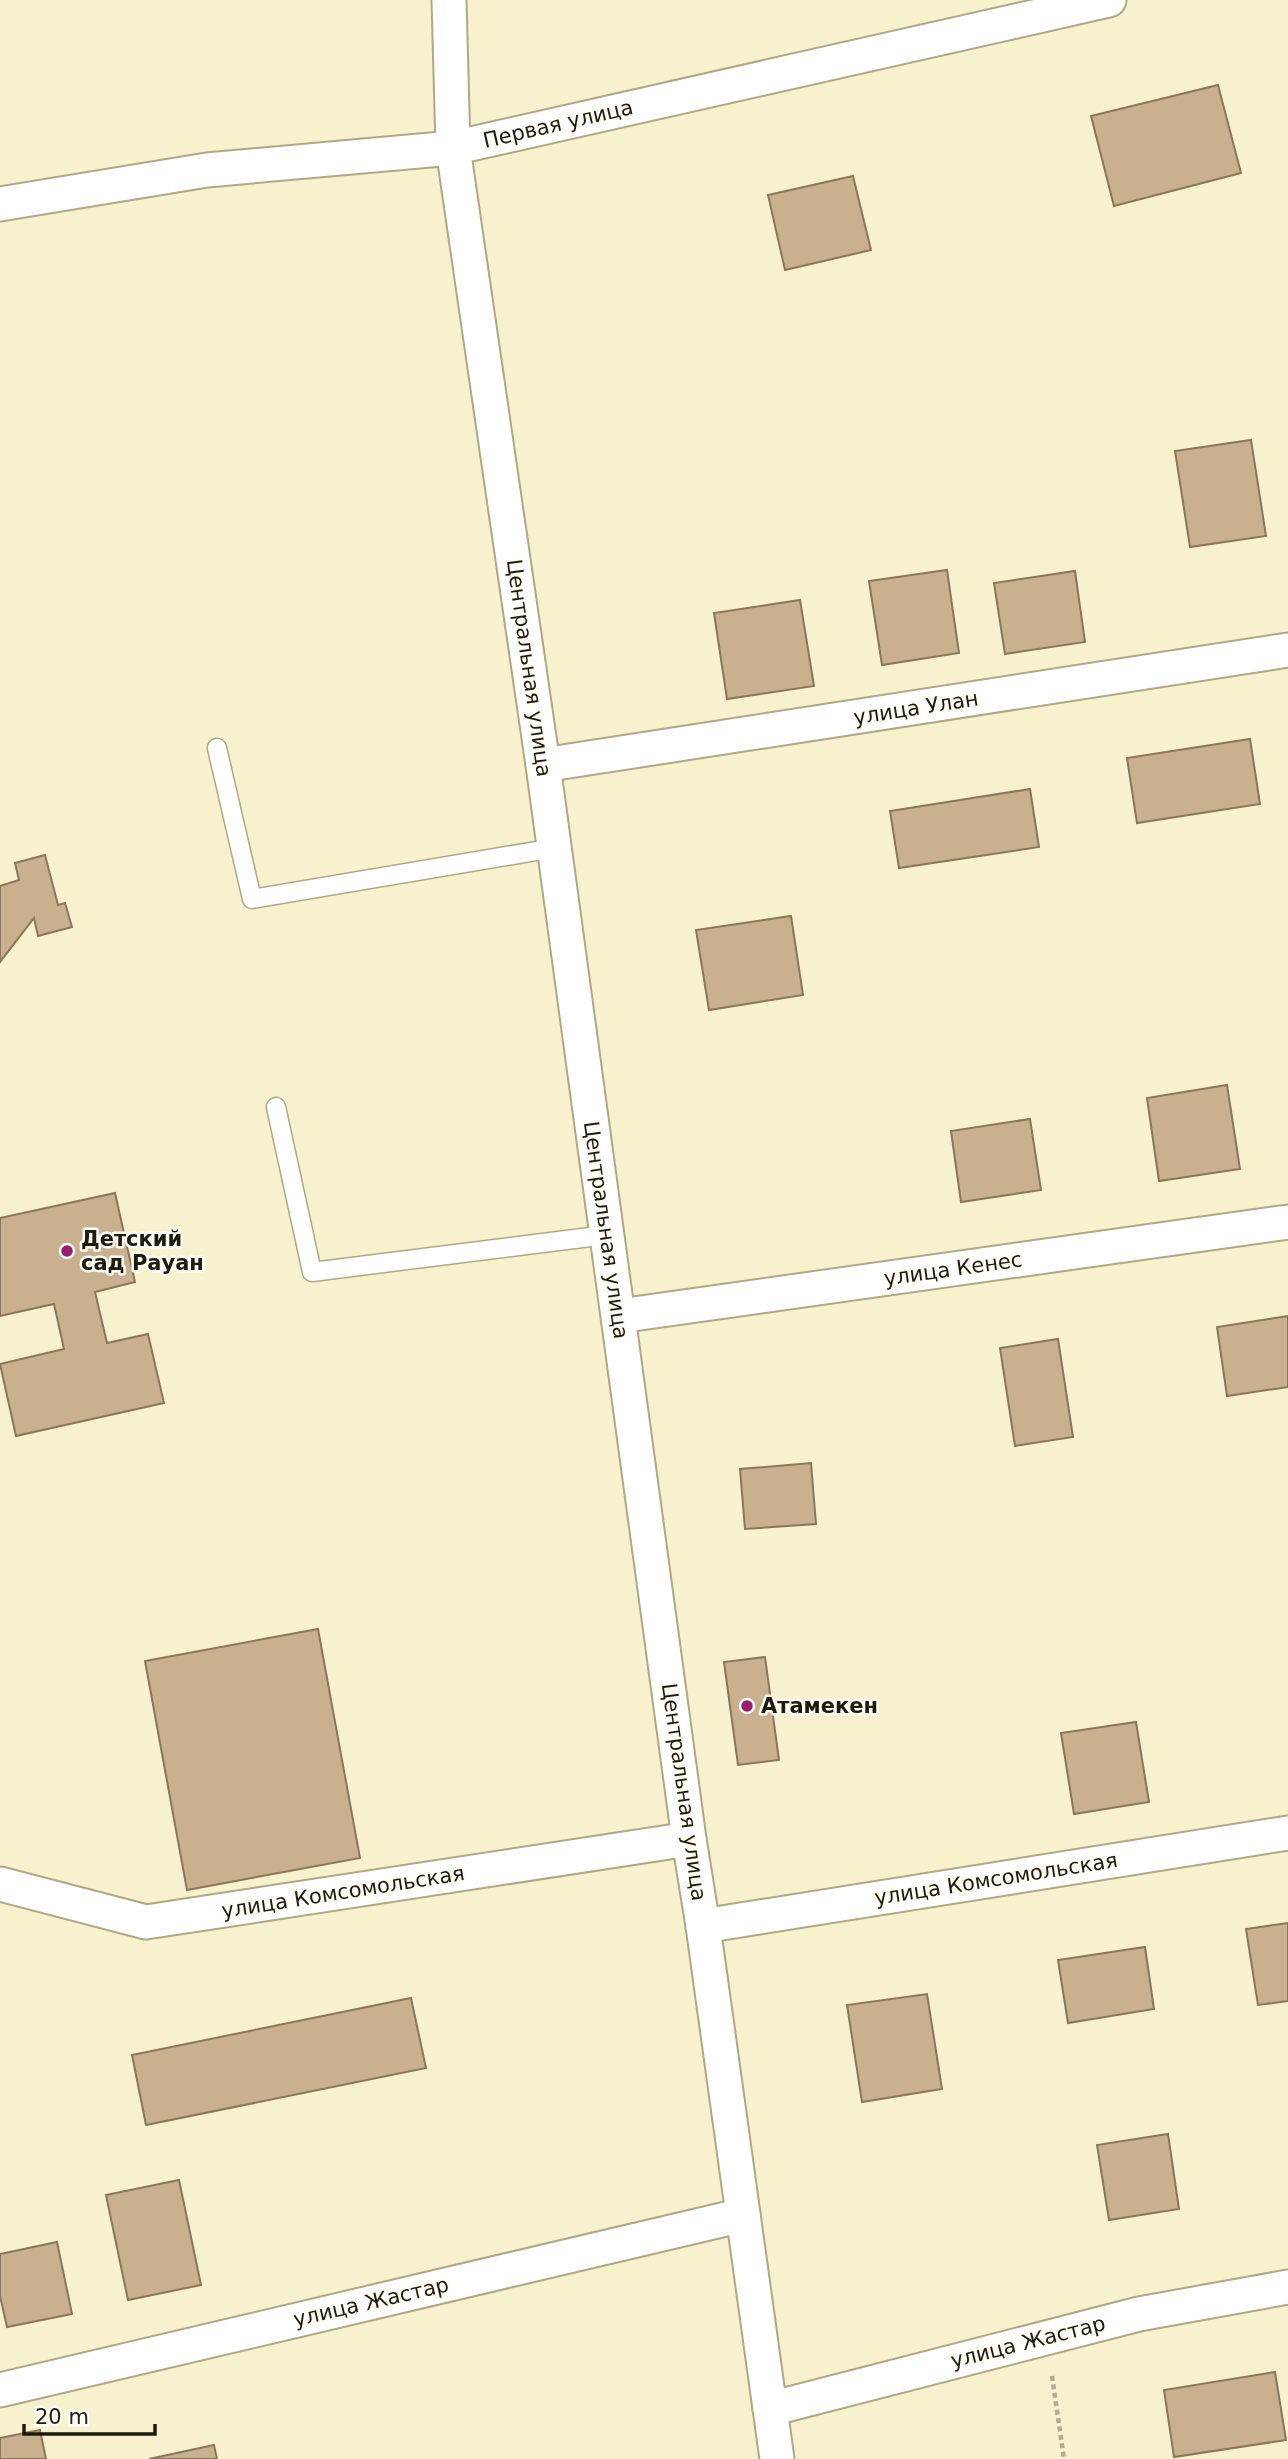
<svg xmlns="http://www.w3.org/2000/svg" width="1288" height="2459" viewBox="0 0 1288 2459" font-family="'DejaVu Sans',sans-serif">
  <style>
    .building { fill: #c9b18f; stroke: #8a775b; stroke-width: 2 }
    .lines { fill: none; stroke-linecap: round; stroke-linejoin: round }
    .lane-casing { stroke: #aea887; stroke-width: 21 }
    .street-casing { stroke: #aea887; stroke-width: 37 }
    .path { stroke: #b2ad91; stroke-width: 4.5; stroke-dasharray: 5 3.5; stroke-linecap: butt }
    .lane { stroke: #fff; stroke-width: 18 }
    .street { stroke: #fff; stroke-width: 33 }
    .poi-dot { fill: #9c1b6f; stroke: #fffdf6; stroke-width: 2.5 }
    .labels { text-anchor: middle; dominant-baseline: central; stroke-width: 5; stroke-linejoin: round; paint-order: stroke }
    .street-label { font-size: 21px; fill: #1d1a0e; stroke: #fffdf6 }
    .poi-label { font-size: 21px; font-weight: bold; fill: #1d1a0e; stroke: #fffdf6; text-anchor: start }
  </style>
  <rect width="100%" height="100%" fill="#f7f1ce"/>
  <g class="building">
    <polygon points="1218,85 1241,173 1114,206 1091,116"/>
    <polygon points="853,176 871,250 785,270 768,195"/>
    <polygon points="1251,440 1266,536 1190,547 1175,451"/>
    <polygon points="947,570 959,653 882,665 869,581"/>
    <polygon points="1075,571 1085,642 1005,654 994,583"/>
    <polygon points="800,600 814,686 727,699 714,613"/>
    <polygon points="1250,739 1260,804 1137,823 1127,758"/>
    <polygon points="1030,789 1039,847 899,868 890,811"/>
    <polygon points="45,855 58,905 65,903 72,927 38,936 34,918 0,962 0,886 19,880 15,863"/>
    <polygon points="791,916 803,995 709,1010 696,930"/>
    <polygon points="1227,1085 1240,1169 1159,1181 1147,1098"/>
    <polygon points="1030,1119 1041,1190 961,1202 951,1131"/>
    <polygon points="115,1193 135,1282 95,1292 107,1343 148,1334 164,1403 16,1436 0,1364 64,1349 54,1304 0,1316 0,1218"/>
    <polygon points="1288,1316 1288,1387 1227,1396 1217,1327"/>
    <polygon points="1058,1339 1073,1437 1015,1446 1000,1348"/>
    <polygon points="811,1463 816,1524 745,1529 740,1469"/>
    <polygon points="318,1629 360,1858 187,1890 145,1661"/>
    <polygon points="765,1657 779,1760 738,1765 724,1662"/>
    <polygon points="1136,1722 1149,1802 1074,1814 1061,1733"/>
    <polygon points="1288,1923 1288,2001 1258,2005 1246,1929"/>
    <polygon points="1145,1947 1154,2009 1068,2023 1058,1960"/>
    <polygon points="927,1994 942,2089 862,2102 847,2005"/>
    <polygon points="411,1998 426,2068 146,2125 132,2055"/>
    <polygon points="1168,2134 1179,2209 1109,2220 1097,2145"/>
    <polygon points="179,2180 201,2285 128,2300 106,2195"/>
    <polygon points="57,2242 72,2314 7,2327 0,2296 0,2254"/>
    <polygon points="1275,2372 1286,2440 1174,2457 1164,2390"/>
    <polygon points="40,2430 46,2459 0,2459 0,2438"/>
    <polygon points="214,2445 217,2459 149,2459"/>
  </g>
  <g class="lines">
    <g class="lane-casing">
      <g id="lane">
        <polyline points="217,748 252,899 554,848"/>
        <polyline points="276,1107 312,1272 606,1235"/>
      </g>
    </g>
    <g class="street-casing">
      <g id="street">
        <polyline points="449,0 453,148 543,765 689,1839 703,1926 777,2459"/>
        <polyline points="0,204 207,170 453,148 1109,0"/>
        <polyline points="543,765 1288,650"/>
        <polyline points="619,1316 1288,1222"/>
        <polyline points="0,1884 146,1922 689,1839"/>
        <polyline points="703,1926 1288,1833"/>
        <polyline points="0,2390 743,2215"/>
        <polyline points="770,2409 1139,2314 1288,2287"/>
      </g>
    </g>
    <polyline class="path" points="1052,2376 1064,2459"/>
    <use href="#lane" class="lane"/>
    <use href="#street" class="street"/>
  </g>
  <g class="poi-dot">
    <circle cx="67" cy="1251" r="7"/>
    <circle cx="747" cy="1706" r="7"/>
  </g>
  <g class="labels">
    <g class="street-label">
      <text transform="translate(558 124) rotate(-13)">Первая улица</text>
      <text transform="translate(529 668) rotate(82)">Центральная улица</text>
      <text transform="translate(916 708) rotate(-9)">улица Улан</text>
      <text transform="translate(606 1230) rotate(82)">Центральная улица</text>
      <text transform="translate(953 1269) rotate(-8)">улица Кенес</text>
      <text transform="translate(684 1792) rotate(82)">Центральная улица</text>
      <text transform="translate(996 1879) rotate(-9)">улица Комсомольская</text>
      <text transform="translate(343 1892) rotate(-9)">улица Комсомольская</text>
      <text transform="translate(371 2302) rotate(-13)">улица Жастар</text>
      <text transform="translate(1028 2342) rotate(-14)">улица Жастар</text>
    </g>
    <g class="poi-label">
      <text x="81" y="1239">Детский<tspan x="81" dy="24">сад Рауан</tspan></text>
      <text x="761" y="1706">Атамекен</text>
    </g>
  </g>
  <path d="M24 2424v10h131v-10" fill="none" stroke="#1d1a0e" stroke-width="3.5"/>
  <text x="35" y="2424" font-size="21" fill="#1d1a0e" stroke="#fffdf6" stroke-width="5" paint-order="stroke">20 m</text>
</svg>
